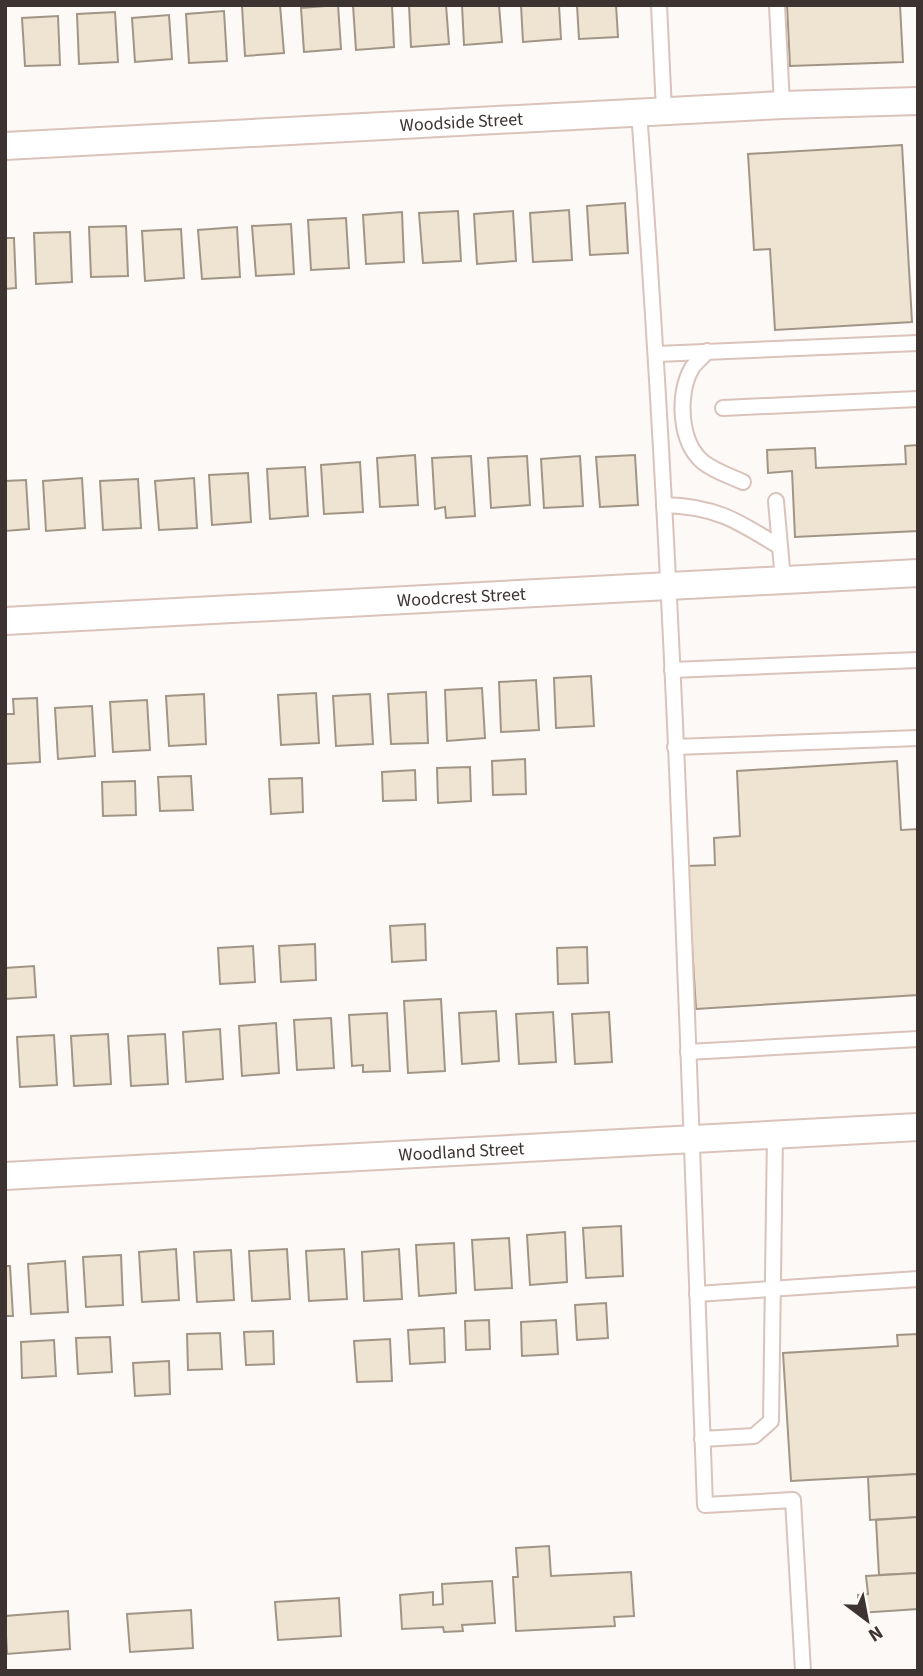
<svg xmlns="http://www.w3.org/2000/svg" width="923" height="1676" viewBox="0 0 923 1676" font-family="'Source Sans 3',sans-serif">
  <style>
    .building { fill: #efe3d2; stroke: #a19686; stroke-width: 2 }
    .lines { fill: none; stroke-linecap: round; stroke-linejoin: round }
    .lane-casing { stroke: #d9c3bb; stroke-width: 18 }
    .street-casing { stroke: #d9c3bb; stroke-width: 30 }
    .lane { stroke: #fff; stroke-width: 14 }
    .street { stroke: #fff; stroke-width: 26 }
    .labels { text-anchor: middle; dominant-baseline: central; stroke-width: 5; stroke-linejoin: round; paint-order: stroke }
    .street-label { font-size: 18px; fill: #3d3431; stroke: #fdf9f7 }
  </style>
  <rect width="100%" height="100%" fill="#fdf9f7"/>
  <g class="building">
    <polygon points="280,5 284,53 245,56 242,6"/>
    <polygon points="338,5 341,49 304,52 301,8"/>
    <polygon points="353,5 392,5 394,47 356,50"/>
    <polygon points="409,5 446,5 449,44 411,47"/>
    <polygon points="462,5 499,5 502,42 464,45"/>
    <polygon points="521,5 559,5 561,39 523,42"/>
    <polygon points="577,5 616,5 618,37 579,39"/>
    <polygon points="787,5 900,5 903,62 790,66"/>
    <polygon points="224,11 227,61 189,63 186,14"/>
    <polygon points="115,12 118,62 79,64 77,14"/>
    <polygon points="169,15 172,59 135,62 132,18"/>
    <polygon points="58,16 60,65 25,66 22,18"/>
    <polygon points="902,145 912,322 775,330 770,249 754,250 748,154"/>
    <polygon points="625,203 628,253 590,255 587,206"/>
    <polygon points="569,210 572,260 533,262 530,213"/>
    <polygon points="458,211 461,261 423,263 419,213"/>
    <polygon points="513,211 516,261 477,264 474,214"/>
    <polygon points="402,212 404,262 366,264 363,215"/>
    <polygon points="346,218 349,268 311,270 308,220"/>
    <polygon points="291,224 294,274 256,276 252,226"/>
    <polygon points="126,226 128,276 91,277 89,227"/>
    <polygon points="237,227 240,277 202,279 198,230"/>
    <polygon points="181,229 184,278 145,281 142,231"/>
    <polygon points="70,232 72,282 36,284 34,233"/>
    <polygon points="5,238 14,238 16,288 5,289"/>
    <polygon points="918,445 918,531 795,537 792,471 768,473 767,450 815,448 816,468 906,464 905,446"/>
    <polygon points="415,455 418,505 380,507 377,458"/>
    <polygon points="635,455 638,505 600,507 596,457"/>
    <polygon points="471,456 475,516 446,518 445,507 435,509 432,458"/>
    <polygon points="527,456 530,505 491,508 488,458"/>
    <polygon points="580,456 583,506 544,508 541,459"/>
    <polygon points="360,462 363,512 324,514 321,465"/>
    <polygon points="305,467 308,516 270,519 267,469"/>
    <polygon points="248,473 251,522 212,525 209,475"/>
    <polygon points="82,478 85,528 46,531 43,481"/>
    <polygon points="194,478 197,528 159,530 155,481"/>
    <polygon points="138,479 141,528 103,530 100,481"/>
    <polygon points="26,480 29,529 5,531 5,481"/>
    <polygon points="591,676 594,726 556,728 554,678"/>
    <polygon points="536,680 539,730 501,732 499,682"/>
    <polygon points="482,688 485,738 447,741 445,690"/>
    <polygon points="426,692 428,743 391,744 388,694"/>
    <polygon points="316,693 319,743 281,745 278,695"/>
    <polygon points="204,694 206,744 169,746 166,696"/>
    <polygon points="370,694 373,744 336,746 333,696"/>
    <polygon points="37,698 40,762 5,764 5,714 14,714 13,699"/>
    <polygon points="147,700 150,750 113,752 110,702"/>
    <polygon points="92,706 95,756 58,759 55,708"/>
    <polygon points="525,759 526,794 493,795 492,761"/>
    <polygon points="897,761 901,830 918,829 918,995 696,1009 687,866 715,865 714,838 740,836 737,771"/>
    <polygon points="470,767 471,801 438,803 437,768"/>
    <polygon points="415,770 416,800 383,801 382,772"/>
    <polygon points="191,776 193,810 160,811 158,777"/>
    <polygon points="302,778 303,812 271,814 269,779"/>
    <polygon points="135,781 136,815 103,816 102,782"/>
    <polygon points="425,924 426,960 392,962 390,926"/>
    <polygon points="315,944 316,980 281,982 279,946"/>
    <polygon points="253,946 255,982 220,984 218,948"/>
    <polygon points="587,947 588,983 558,984 557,948"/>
    <polygon points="34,966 36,997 5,999 5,968"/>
    <polygon points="441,999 445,1071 408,1073 404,1001"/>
    <polygon points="496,1011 499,1061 462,1064 459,1013"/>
    <polygon points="553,1012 556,1062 519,1064 516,1014"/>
    <polygon points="609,1012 612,1062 575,1064 572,1014"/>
    <polygon points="387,1013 390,1071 363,1072 363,1065 352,1066 349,1015"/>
    <polygon points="331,1018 334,1068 297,1070 294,1020"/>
    <polygon points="276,1023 279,1073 242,1076 239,1026"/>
    <polygon points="220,1029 223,1079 186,1082 183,1032"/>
    <polygon points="108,1034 111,1084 74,1086 71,1036"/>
    <polygon points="165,1034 168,1084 131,1086 128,1036"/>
    <polygon points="54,1035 57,1085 20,1087 17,1037"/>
    <polygon points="621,1226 623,1276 586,1278 583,1228"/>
    <polygon points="565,1232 567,1282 530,1285 527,1235"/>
    <polygon points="509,1238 512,1288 475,1290 472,1240"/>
    <polygon points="454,1243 456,1293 419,1296 416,1245"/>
    <polygon points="176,1249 179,1300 142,1302 139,1252"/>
    <polygon points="287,1249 290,1299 252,1301 249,1251"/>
    <polygon points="344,1249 347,1299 309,1301 306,1251"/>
    <polygon points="399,1249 402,1299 364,1301 362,1252"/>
    <polygon points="231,1250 234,1300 197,1302 194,1252"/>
    <polygon points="121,1255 123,1305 86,1307 83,1257"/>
    <polygon points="65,1261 68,1312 31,1314 28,1264"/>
    <polygon points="5,1266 10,1266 13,1316 5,1316"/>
    <polygon points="606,1303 608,1338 577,1340 575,1305"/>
    <polygon points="489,1320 490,1349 466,1350 465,1321"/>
    <polygon points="556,1320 558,1354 522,1356 521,1322"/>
    <polygon points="444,1328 445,1362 410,1364 408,1330"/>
    <polygon points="273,1331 274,1364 246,1365 244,1332"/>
    <polygon points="220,1333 222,1369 188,1370 187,1334"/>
    <polygon points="918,1334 918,1474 791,1481 783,1353 898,1346 897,1335"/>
    <polygon points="110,1337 112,1372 78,1374 76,1338"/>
    <polygon points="390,1339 392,1381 357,1382 354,1341"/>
    <polygon points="54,1340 56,1376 22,1378 21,1342"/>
    <polygon points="169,1361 170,1394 135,1396 133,1363"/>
    <polygon points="918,1474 918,1517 870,1520 868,1477"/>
    <polygon points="918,1517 918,1573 879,1575 876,1520"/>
    <polygon points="549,1546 551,1576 631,1572 634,1616 614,1617 615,1626 516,1631 513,1577 518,1577 516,1548"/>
    <polygon points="918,1573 918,1609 859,1613 858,1595 868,1594 866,1576"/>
    <polygon points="492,1581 495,1623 462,1625 463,1631 444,1632 443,1627 402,1629 400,1595 433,1592 433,1605 443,1604 442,1584"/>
    <polygon points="339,1598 341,1636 278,1640 275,1602"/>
    <polygon points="191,1610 193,1648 130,1652 127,1614"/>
    <polygon points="68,1611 70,1649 7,1654 5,1616"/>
  </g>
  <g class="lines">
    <g class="lane-casing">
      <g id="lane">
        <polyline points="659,5 664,111"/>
        <polyline points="777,5 782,105"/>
        <path d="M639 112C674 576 688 1041 705 1505L793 1500 803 1671"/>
        <path d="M707 351C703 357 696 362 692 368 677 393 679 442 703 462 714 471 730 476 743 482"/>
        <polyline points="657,354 918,343"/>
        <polyline points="723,408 918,399"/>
        <polyline points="776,501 783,580"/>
        <path d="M664 505C715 506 738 521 780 547"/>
        <polyline points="672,670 918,660"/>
        <polyline points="675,747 918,738"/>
        <polyline points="688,1052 918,1039"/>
        <polyline points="697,1294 918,1279"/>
        <polyline points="702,1439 754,1436 771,1421 775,1134"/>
      </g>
    </g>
    <g class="street-casing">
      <g id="street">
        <path id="s1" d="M5 146 782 105 918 101"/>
        <path id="s2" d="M5 621 918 573"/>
        <path id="s3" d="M5 1176 918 1127"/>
      </g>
    </g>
    <use href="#lane" class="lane"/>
    <use href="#street" class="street"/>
  </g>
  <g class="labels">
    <g class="street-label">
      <text stroke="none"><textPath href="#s1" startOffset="457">Woodside Street</textPath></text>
      <text stroke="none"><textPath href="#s2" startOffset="457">Woodcrest Street</textPath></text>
      <text stroke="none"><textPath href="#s3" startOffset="457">Woodland Street</textPath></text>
    </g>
  </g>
  <rect width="923" height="1676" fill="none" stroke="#3d3431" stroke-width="14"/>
  <g transform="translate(867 1620) rotate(148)" stroke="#fdf9f7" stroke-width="5" paint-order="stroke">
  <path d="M0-5L12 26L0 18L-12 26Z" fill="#3d3431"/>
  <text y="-10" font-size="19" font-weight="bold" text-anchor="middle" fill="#3d3431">N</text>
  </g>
</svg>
